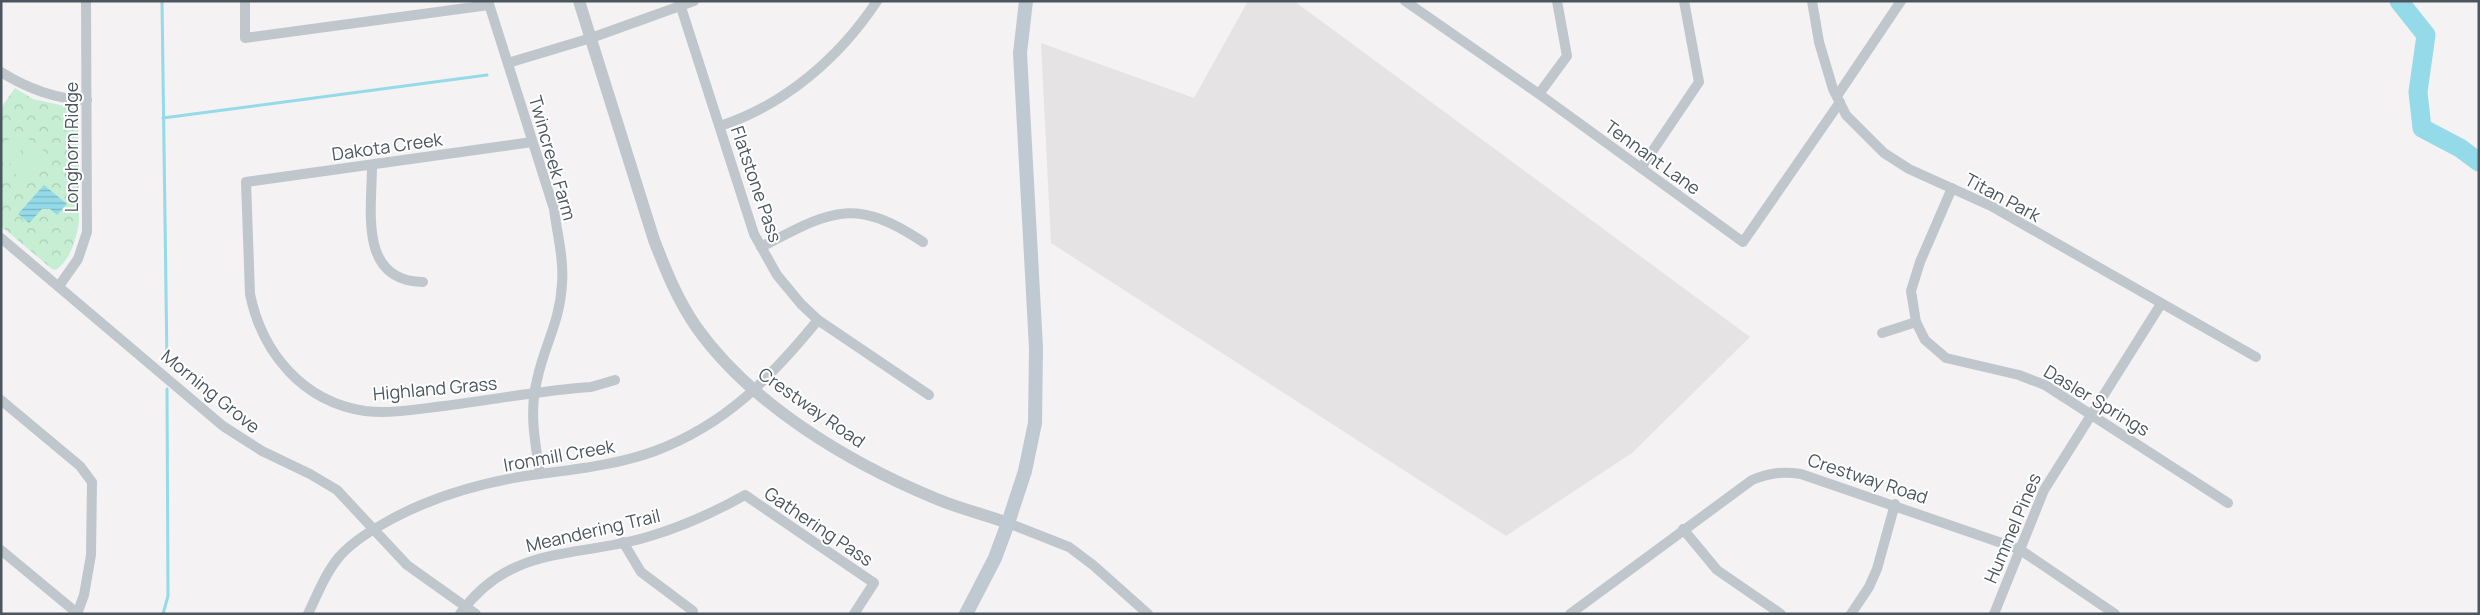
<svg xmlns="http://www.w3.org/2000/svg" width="2480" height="615" viewBox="0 0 2480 615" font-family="Manrope,sans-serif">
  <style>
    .education { fill: #e5e3e4 }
    .forest { fill: url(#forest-crowns) }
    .pitch { fill: #c5eed3 }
    .water { fill: url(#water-rules) }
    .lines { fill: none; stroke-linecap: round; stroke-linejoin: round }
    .stream { stroke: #94dae8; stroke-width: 3 }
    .river { stroke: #94dae8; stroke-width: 19 }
    .minor { stroke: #bfc7cd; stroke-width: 10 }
    .tertiary { stroke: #bfc7cd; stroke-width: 12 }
    .secondary { stroke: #bfc9d2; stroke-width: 14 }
    .labels { text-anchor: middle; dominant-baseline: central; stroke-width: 4; stroke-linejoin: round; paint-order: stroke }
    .street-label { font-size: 18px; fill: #4b565f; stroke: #fff }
  </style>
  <defs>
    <pattern id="forest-crowns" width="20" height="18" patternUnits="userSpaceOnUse" patternTransform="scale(1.25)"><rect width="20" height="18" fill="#c5eed3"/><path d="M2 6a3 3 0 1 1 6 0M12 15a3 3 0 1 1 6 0" fill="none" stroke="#abceb8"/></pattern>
    <pattern id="water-rules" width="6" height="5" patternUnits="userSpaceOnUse" patternTransform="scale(1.25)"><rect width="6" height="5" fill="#94dae8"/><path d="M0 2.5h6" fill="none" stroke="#7bb4bf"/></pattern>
  </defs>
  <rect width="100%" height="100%" fill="#f4f2f2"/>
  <polygon class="education" points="1248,1 1294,1 1750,337 1632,453 1506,536 1051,243 1041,43 1194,98"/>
  <path class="forest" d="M15 88 33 99 78 109 79 222C76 239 71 259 56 270L52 269 1 226V108Z"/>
  <g class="pitch">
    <polygon points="18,129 30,140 7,167 1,162 1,148"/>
    <polygon points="36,145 49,155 25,183 13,172"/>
  </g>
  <polygon class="water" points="44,185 67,204 57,215 50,209 42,209 29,223 18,214"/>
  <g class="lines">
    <g class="stream">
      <polyline points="162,1 167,364"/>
      <polyline points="163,118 487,75"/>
      <polyline points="163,614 168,596 167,389"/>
    </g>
    <polyline class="river" points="2399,1 2426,35 2418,92 2422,128 2460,148 2479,162"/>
    <g class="minor">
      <polyline points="245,1 245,38 489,5"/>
      <path d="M488 1 554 209C557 234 564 258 562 284 560 322 544 346 537 380 529 412 535 442 540 474"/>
      <polyline points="679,1 754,234 777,275 801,304 818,320 929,395"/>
      <polyline points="1405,1 1539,94 1743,242 1840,102"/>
      <polyline points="1812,1 1819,42 1833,89 1846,115 1884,153 1909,169 1991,206 2256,357"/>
      <polyline points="508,63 591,38 694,1"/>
      <path d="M1 72C26 88 58 100 87 100"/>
      <polyline points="1539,94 1567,56 1557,1"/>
      <polyline points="1837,96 1901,1"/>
      <path d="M720 126C785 105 840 57 877 1"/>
      <path d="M532 142 246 182 250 294C262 353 303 402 365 411 391 414 418 409 444 406 493 400 542 390 591 387L615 380"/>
      <path d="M372 165C372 210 358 281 423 282"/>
      <polyline points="1641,168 1699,82 1684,1"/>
      <polyline points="1952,188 1920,262 1911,291 1916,322 1925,340 1946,358 2019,375 2045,385 2228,503"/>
      <polyline points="1,238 223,426 262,451 310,474 337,490 407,565 476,614"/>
      <path d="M761 247C829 212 853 195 923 242"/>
      <polyline points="59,286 78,259 87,232 86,1"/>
      <polyline points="1882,333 1916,322"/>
      <polyline points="1,400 80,466 92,482 91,555 84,595 77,614"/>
      <polyline points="1008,523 1069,547 1093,565 1148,614"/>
      <polyline points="1683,529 1717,570 1781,614"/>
      <polyline points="623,542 641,572 693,611"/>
      <polyline points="1,550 77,613"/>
      <path d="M308 614C317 595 325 574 339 557 353 541 372 530 390 520 430 498 474 485 519 477 565 470 611 467 655 451 727 424 771 377 818 320"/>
      <path d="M460 614C509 545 573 558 644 538 679 528 713 513 745 495L874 583 854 614"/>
      <path d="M1570 614 1752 480C1769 473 1783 471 1801 474L2019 549 2115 614"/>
      <polyline points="1851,614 1869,587 1877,569 1895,504"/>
      <polyline points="1994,614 2044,490 2161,304"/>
    </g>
    <path class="tertiary" d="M579 1 654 240C666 271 678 301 697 328 751 404 848 462 932 497 957 508 983 514 1008 523"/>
    <polyline class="secondary" points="966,614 995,558 1008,523 1025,471 1035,423 1036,348 1020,53 1026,1"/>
  </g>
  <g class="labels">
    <g class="street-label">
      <text transform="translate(387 146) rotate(-8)">Dakota Creek</text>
      <text transform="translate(71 147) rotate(-90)">Longhorn Ridge</text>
      <text transform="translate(1653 157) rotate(36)">Tennant Lane</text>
      <text transform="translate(553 158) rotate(74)">Twincreek Farm</text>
      <text transform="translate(757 184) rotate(71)">Flatstone Pass</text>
      <text transform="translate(2003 197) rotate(28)">Titan Park</text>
      <text transform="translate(435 388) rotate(-5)">Highland Grass</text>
      <text transform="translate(211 391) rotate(39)">Morning Grove</text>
      <text transform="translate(2097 400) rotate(31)">Dasler Springs</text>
      <text transform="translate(812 407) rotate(35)">Crestway Road</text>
      <text transform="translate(559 455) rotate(-10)">Ironmill Creek</text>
      <text transform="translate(1868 478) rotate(18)">Crestway Road</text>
      <text transform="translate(819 526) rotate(34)">Gathering Pass</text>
      <text transform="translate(2012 528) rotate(-67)">Hummel Pines</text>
      <text transform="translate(593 530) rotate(-13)">Meandering Trail</text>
    </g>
  </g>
  <rect width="2480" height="615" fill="none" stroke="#4b565f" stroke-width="5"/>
</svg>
